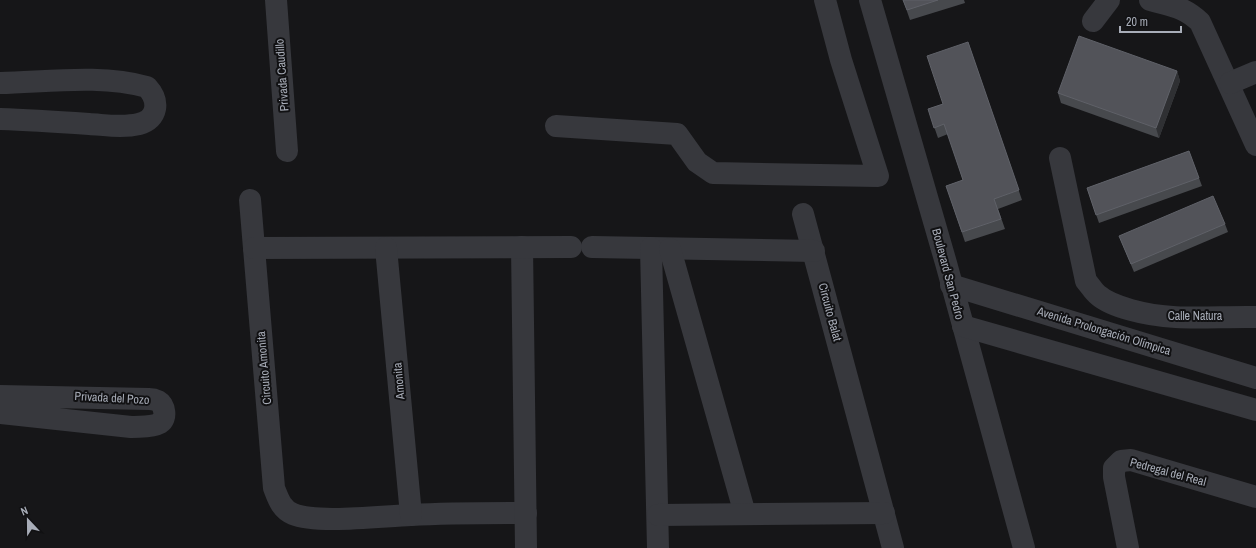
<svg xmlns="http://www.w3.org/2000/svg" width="1256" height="548" viewBox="0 0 1256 548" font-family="'Archivo Narrow',sans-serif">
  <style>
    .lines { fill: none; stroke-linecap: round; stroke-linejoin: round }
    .minor { stroke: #37383d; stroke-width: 22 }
    .wall { fill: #47494d }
    .shaded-wall { fill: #2f3033 }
    .building { fill: #525359; stroke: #5f6168 }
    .labels { text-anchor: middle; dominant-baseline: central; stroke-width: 4; stroke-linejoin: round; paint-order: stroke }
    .street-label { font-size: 12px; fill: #a8adb8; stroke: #111113 }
  </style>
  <rect width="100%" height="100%" fill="#161618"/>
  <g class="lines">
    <g class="minor">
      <polyline points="276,0 287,151"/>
      <polyline points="870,0 946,263 1024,548"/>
      <path d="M1150 0C1171 6 1183 6 1200 22L1256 145"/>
      <polyline points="1093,21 1109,0"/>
      <path d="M0 83C47 82 101 74 147 87 160 101 158 119 139 124 123 128 106 125 89 124 60 122 30 120 0 119"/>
      <polyline points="1230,83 1256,72"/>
      <polyline points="556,126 677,134 697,162 713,173 878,176 841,60 825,0"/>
      <path d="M1060 158 1086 281C1090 285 1093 291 1098 295 1107 303 1120 307 1131 310 1174 322 1212 316 1256 317"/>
      <path d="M250 200 274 488C278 498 281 509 293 514 316 524 382 516 411 515 449 513 488 513 526 513"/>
      <polyline points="803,214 893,548"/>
      <polyline points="522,247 526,548"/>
      <polyline points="592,247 814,251"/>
      <polyline points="254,248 571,247"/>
      <polyline points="386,248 411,515"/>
      <polyline points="651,248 658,548"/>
      <polyline points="670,249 745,514"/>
      <polyline points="951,285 1256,378"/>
      <polyline points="963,326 1256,410"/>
      <path d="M0 396 149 399C151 399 156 400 158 401 165 405 167 419 160 423 151 428 140 426 131 427L0 413"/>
      <polyline points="658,515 884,513"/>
      <polyline points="1128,548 1114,477 1114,468 1121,461 1131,460 1256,497"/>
    </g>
  </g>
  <g class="wall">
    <polygon points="903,0 964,0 965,3 910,20"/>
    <polygon points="968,42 1022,200 998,209 1005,229 965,242 946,186 963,180 948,134 938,138 928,109 943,104"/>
    <polygon points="1177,71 1180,81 1159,138 1061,103 1058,93"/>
    <polygon points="1189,151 1202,186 1099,223 1087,188"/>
    <polygon points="1225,224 1228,232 1134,272 1119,236"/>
  </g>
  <polygon class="shaded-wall" points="1177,71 1180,81 1159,138 1156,128"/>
  <g class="building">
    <polygon points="903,0 938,0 907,10"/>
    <polygon points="1079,36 1177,71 1156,128 1058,93"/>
    <polygon points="968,42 1019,190 994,199 1001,219 962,232 946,186 963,180 944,124 934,128 928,109 943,104 927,56"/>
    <polygon points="1189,151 1199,178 1096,215 1087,188"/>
    <polygon points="1213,196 1225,224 1131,264 1119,236"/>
  </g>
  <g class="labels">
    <g class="street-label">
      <text transform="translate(282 75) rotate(-94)">Privada Caudillo</text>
      <text transform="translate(948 274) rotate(75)">Boulevard San Pedro</text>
      <text transform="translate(830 312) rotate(75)">Circuito Balat</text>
      <text x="1195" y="316">Calle Natura</text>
      <text transform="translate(1104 331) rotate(17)">Avenida Prolongación Olímpica</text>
      <text transform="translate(264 368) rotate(-95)">Circuito Amonita</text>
      <text transform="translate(399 381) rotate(-95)">Amonita</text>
      <text transform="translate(112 398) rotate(3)">Privada del Pozo</text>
      <text transform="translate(1168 472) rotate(15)">Pedregal del Real</text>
    </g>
  </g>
  <g transform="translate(28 520) rotate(338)" stroke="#111113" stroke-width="3" paint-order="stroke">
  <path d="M0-3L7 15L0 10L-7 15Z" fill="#a8adb8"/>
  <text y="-6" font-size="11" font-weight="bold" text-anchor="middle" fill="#a8adb8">N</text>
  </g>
  <path d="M1120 26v6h61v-6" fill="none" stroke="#a8adb8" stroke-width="2"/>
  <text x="1126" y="26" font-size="12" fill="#a8adb8" stroke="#111113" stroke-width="3" paint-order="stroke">20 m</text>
</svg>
